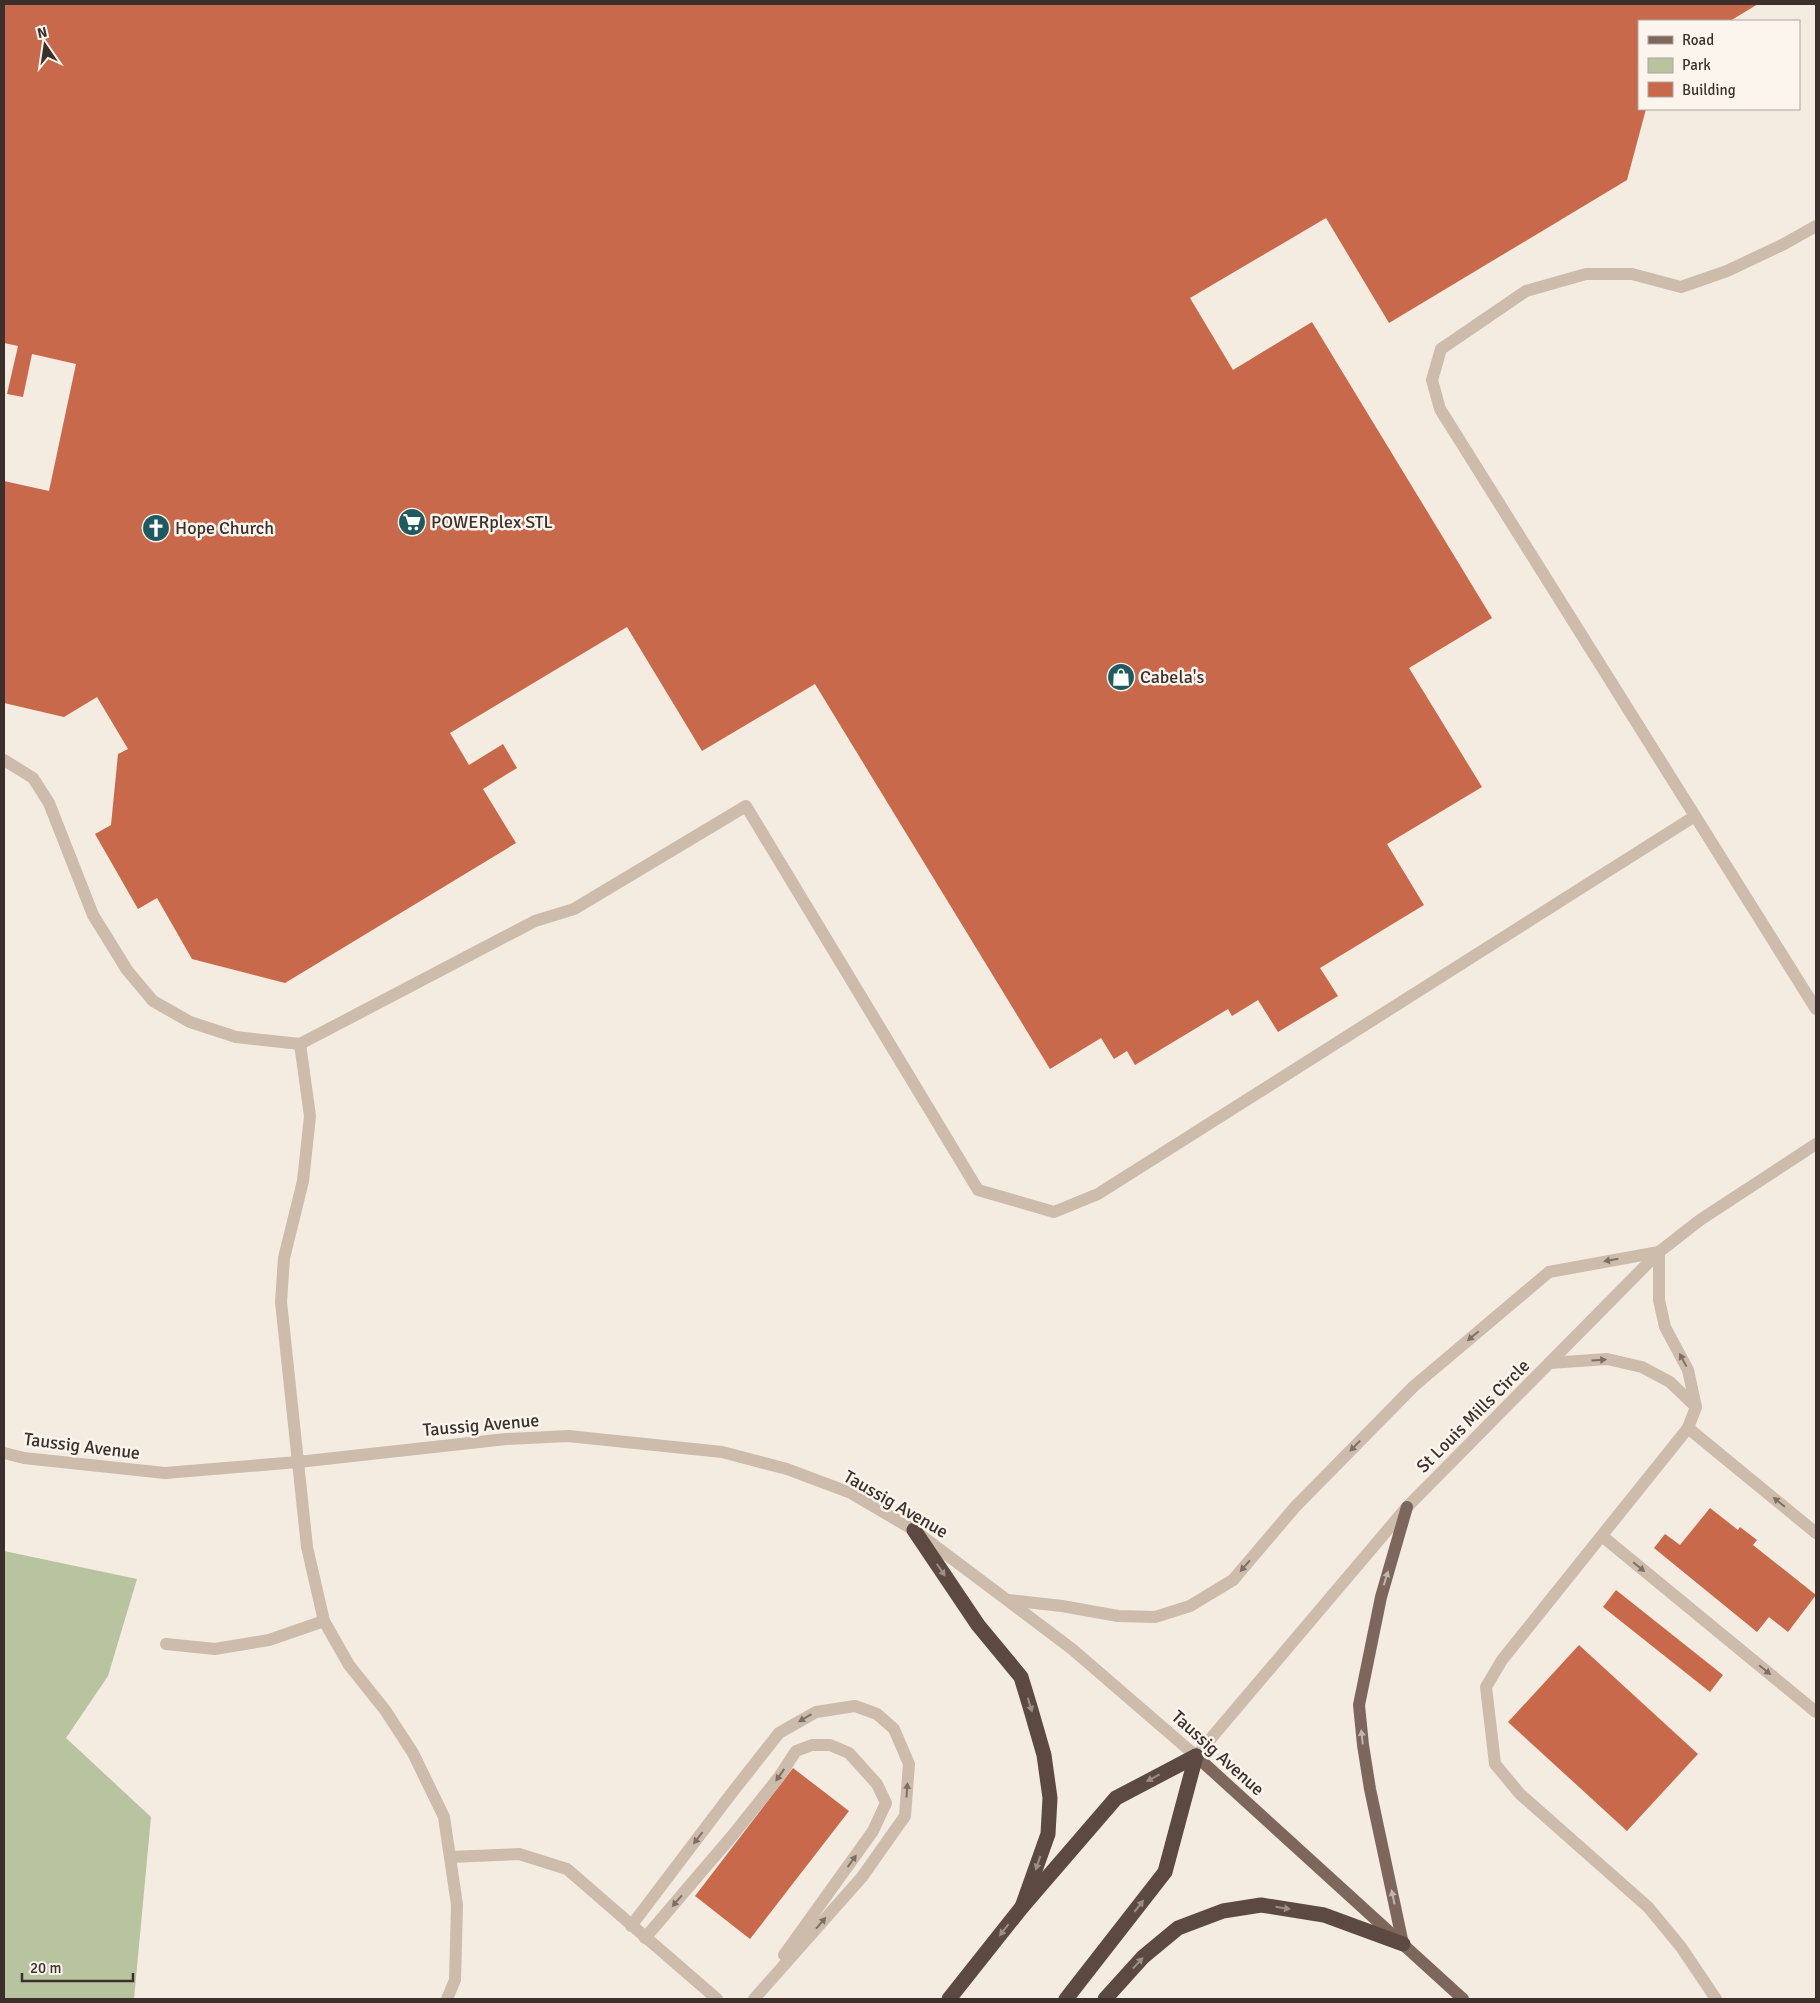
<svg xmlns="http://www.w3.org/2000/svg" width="1820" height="2003" viewBox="0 0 1820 2003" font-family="Signika,sans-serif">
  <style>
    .green { fill: #b8c4a0 }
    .building { fill: #c8694b }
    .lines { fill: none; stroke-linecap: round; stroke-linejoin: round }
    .minor { stroke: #cdbbac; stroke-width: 12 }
    .major { stroke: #7d675c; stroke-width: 12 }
    .highway { stroke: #5c4a42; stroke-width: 15 }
    .oneway { fill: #7d6f65 }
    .oneway2 { fill: #9c8e87 }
    .oneway3 { fill: #c2b5ac }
    .labels { text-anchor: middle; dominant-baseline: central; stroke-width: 5; stroke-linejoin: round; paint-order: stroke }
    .poi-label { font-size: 18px; fill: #3b302b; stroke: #fbf5ee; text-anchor: start }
    .street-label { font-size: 18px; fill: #3b302b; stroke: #fbf5ee }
  </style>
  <rect width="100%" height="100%" fill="#f4ebe1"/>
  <polygon class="green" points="4,1551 137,1579 108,1676 66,1738 151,1817 134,1999 4,1999"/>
  <g class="building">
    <polygon points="4,4 1758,4 1730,21 1639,21 1639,109 1646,109 1627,180 1389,323 1326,218 1190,298 1233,370 1312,322 1492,618 1409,668 1482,787 1387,844 1424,905 1320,968 1338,996 1278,1032 1258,1000 1232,1016 1228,1009 1135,1065 1127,1051 1114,1059 1101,1038 1050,1069 815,684 702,751 627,627 450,733 469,765 503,744 517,768 483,789 516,843 285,983 192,959 157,898 138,909 95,834 111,825 118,754 128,749 97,697 64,717 4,703 4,481 49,491 76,364 32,354 23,397 7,394 18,346 4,343"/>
    <polygon points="1710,1508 1738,1530 1740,1527 1757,1540 1753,1545 1816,1595 1788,1632 1769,1617 1757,1632 1654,1548 1665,1534 1680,1545"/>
    <polygon points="1616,1590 1723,1675 1710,1692 1603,1607"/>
    <polygon points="1579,1645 1698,1754 1627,1831 1508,1722"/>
    <polygon points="793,1768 849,1811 750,1939 695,1896"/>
  </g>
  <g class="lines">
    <g class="minor">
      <polyline points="1816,226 1784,244 1727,271 1681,287 1632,274 1586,274 1526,291 1441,349 1432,380 1440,409 1816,1009"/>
      <polyline points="4,760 33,778 49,803 93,915 127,970 153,1001 190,1022 236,1037 300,1044 535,921 574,909 746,806 978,1190 1054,1212 1098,1194 1695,816"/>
      <polyline points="300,1044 310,1116 303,1181 284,1258 281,1302 307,1547 324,1621 349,1665 385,1710 413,1753 444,1817 457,1905 455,1980 447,1999"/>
      <polyline points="1659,1252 1659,1300 1665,1327 1688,1370 1696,1407 1688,1428 1502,1660 1486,1687 1495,1764 1520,1794 1648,1907 1681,1947 1716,1999"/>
      <polyline points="1550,1363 1607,1359 1642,1367 1670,1382 1696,1407"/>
      <polyline points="1688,1428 1816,1533"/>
      <polyline points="4,1453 24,1458 165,1473 298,1462 506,1439 568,1436 722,1452 787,1469 851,1493 914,1530 1072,1649 1196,1756 1407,1507 1659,1252 1700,1220 1816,1144"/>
      <polyline points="1602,1536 1816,1712"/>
      <polyline points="1008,1600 1062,1606 1118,1616 1155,1617 1190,1606 1233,1580 1295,1507 1414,1386 1549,1272 1659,1252"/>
      <polyline points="166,1644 215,1649 269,1640 324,1621"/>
      <polyline points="450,1857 519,1854 567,1869 717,1999"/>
      <polyline points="631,1926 731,1794 779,1733 816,1712 855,1706 877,1714 894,1729 909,1764 905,1816 862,1877 754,1999"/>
      <polyline points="645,1938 732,1836 779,1777 796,1751 812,1745 830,1745 849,1753 877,1784 886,1803 873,1831 784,1955"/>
    </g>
    <g class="major">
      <polyline points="1196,1756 1463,1999"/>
      <polyline points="1403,1944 1370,1789 1363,1745 1359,1705 1381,1597 1407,1507"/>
    </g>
    <g class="highway">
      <polyline points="914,1530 978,1625 1021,1677 1031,1710 1044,1755 1050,1798 1048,1834 1022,1907"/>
      <polyline points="949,1999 1022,1907 1116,1798 1196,1756"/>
      <polyline points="1066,1999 1165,1872 1196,1756"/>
      <polyline points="1105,1999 1143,1957 1178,1928 1223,1911 1261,1905 1324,1915 1403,1944"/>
    </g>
  </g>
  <defs><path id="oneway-solid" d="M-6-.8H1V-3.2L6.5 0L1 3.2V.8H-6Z" transform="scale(1.25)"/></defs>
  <g class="oneway">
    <use href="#oneway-solid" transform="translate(1611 1260) rotate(170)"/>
    <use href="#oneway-solid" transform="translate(1473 1336) rotate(140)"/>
    <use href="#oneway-solid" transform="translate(1599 1360) rotate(-3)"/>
    <use href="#oneway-solid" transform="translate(1683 1360) rotate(-118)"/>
    <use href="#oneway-solid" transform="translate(1355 1446) rotate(134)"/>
    <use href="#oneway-solid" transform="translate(1779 1502) rotate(-141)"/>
    <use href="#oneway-solid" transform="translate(1245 1566) rotate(131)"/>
    <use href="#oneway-solid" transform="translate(1639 1567) rotate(39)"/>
    <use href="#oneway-solid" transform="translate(1765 1670) rotate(39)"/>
    <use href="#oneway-solid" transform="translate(805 1718) rotate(149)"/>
    <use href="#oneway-solid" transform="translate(780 1775) rotate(125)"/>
    <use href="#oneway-solid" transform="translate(907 1790) rotate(-86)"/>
    <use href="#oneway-solid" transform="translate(698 1838) rotate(127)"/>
    <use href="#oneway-solid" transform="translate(852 1861) rotate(-54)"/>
    <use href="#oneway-solid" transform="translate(677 1901) rotate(131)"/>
    <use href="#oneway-solid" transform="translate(821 1923) rotate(-49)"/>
  </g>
  <g class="oneway2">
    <use href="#oneway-solid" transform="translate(941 1570) rotate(56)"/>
    <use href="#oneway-solid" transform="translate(1030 1705) rotate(73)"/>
    <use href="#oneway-solid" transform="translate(1153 1778) rotate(152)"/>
    <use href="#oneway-solid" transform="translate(1038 1863) rotate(109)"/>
    <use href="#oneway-solid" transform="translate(1139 1906) rotate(-52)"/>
    <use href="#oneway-solid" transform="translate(1283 1908) rotate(9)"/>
    <use href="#oneway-solid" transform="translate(1004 1930) rotate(128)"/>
    <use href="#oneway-solid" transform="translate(1138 1963) rotate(-47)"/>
  </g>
  <g class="oneway3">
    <use href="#oneway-solid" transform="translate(1386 1578) rotate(-73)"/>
    <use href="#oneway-solid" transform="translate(1362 1737) rotate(-96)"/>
    <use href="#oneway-solid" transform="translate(1393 1897) rotate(-102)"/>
  </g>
  <defs>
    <g id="supermarket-disc" transform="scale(1.4375)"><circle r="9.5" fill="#1f5a5e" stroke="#fbf5ee"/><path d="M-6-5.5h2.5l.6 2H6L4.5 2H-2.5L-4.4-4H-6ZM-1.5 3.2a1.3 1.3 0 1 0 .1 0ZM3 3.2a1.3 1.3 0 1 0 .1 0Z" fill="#fff"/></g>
    <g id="church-disc" transform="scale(1.4375)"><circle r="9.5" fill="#1f5a5e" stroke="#fbf5ee"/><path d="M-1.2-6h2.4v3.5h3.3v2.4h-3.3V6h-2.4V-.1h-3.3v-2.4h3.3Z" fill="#fff"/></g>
    <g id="shop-disc" transform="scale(1.4375)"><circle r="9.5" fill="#1f5a5e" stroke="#fbf5ee"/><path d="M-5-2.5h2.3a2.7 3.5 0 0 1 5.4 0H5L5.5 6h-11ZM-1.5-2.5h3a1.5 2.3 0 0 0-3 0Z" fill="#fff"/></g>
  </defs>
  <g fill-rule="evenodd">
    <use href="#supermarket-disc" x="412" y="522"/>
    <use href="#church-disc" x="156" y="528"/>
    <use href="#shop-disc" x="1121" y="677"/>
  </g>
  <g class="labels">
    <g class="poi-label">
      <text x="431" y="522">POWERplex STL</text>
      <text x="175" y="528">Hope Church</text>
      <text x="1140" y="677">Cabela's</text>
    </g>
    <g class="street-label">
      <text transform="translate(1473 1416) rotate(-45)">St Louis Mills Circle</text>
      <text transform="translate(481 1425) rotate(-5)">Taussig Avenue</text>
      <text transform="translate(82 1446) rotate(7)">Taussig Avenue</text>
      <text transform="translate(896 1504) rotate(30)">Taussig Avenue</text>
      <text transform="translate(1218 1753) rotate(42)">Taussig Avenue</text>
    </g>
  </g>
  <rect width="1820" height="2003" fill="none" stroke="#3b302b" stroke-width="10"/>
  <rect x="1638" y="20" width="162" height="90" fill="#fbf5ee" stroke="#aea6a0"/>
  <rect x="1648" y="36" width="25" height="8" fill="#7d675c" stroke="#aea6a0"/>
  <text x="1682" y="45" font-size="15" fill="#3b302b">Road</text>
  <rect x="1648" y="58" width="25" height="15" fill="#b8c4a0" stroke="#aea6a0"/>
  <text x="1682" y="70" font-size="15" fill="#3b302b">Park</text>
  <rect x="1648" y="82" width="25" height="15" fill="#c8694b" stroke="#aea6a0"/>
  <text x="1682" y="95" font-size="15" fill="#3b302b">Building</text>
  <g transform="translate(45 45) rotate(347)" stroke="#fbf5ee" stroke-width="4" paint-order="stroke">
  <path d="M0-4L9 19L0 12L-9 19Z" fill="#3b302b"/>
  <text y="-8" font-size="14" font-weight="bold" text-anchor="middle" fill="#3b302b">N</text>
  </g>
  <path d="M22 1973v8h111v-8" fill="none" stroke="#3b302b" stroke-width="2.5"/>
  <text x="30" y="1973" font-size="15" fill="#3b302b" stroke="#fbf5ee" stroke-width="4" paint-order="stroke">20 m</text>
</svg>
